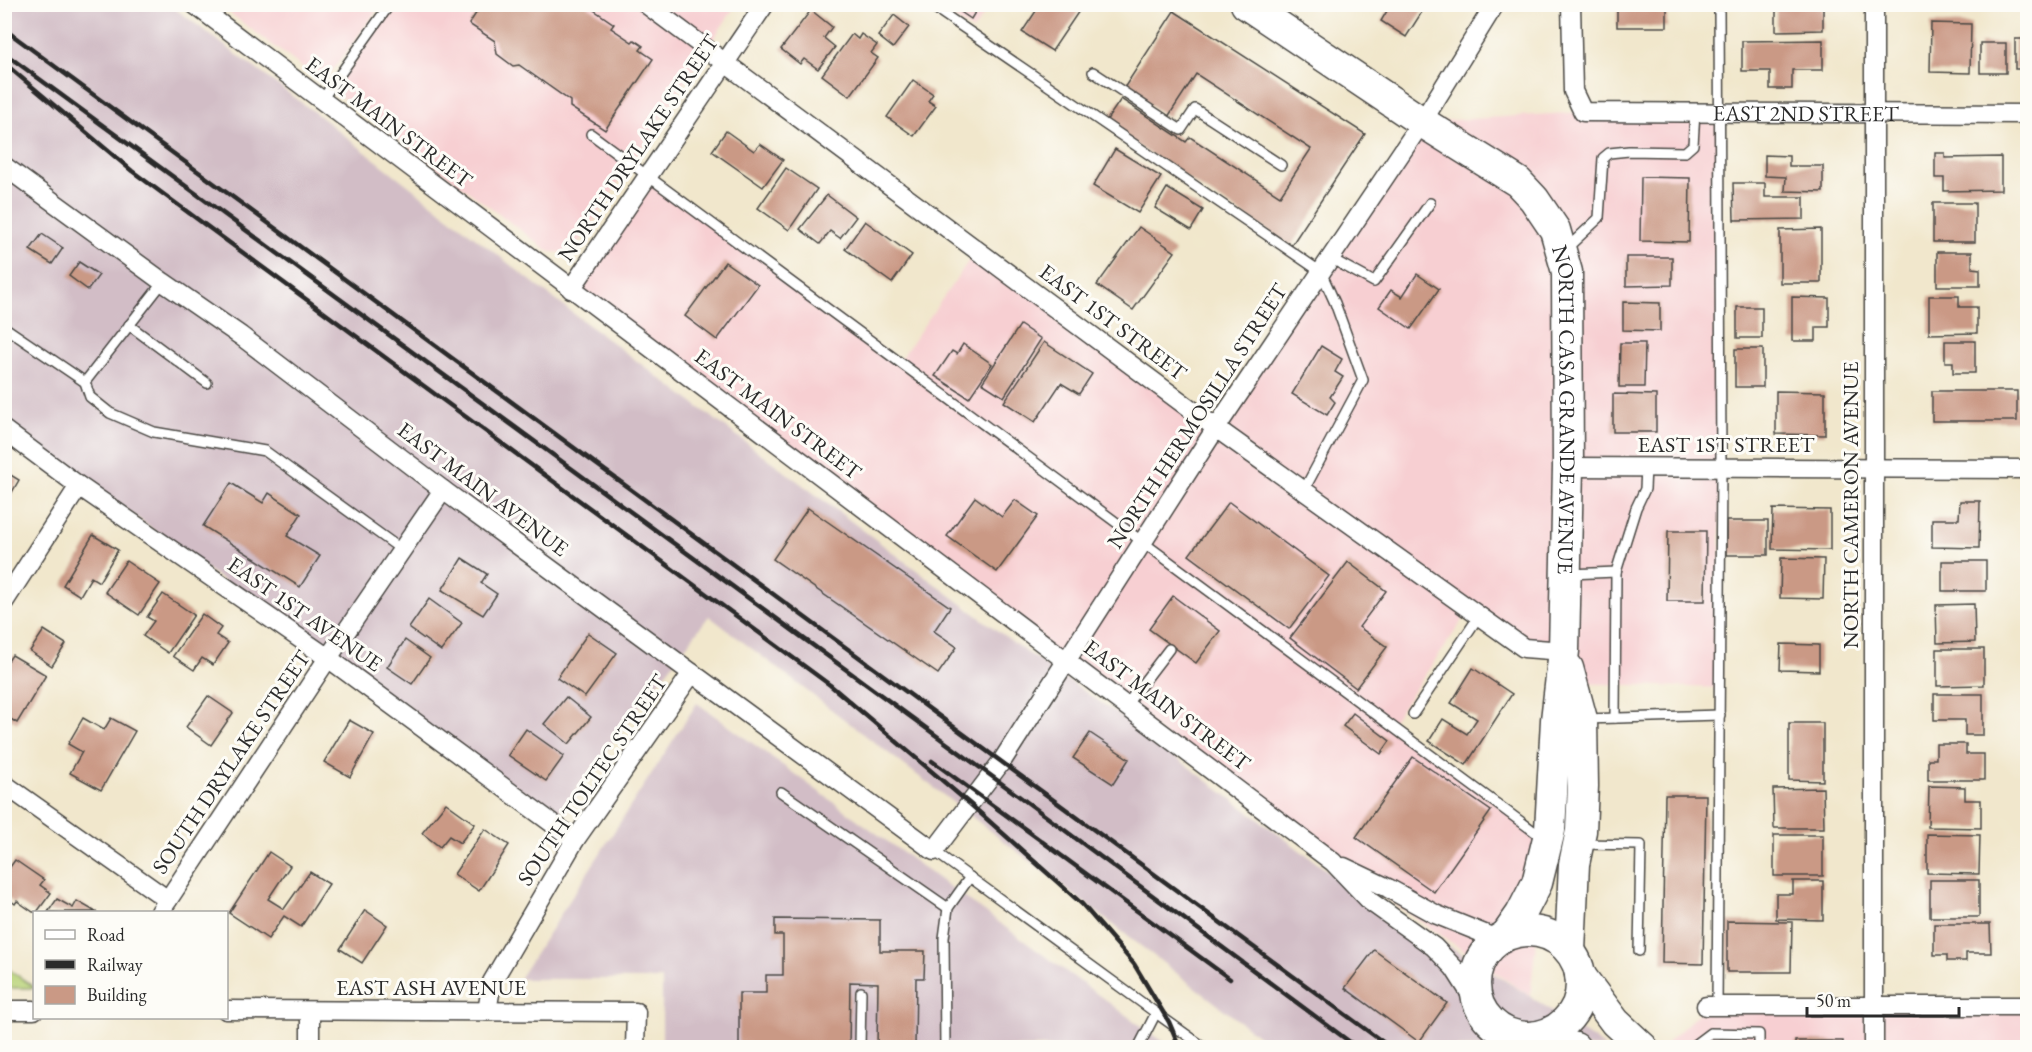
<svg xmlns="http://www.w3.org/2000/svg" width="2032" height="1052" viewBox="0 0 2032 1052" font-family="'EB Garamond',serif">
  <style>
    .built { fill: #f7cfd2 }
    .industrial { fill: #d2bdc6 }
    .green { fill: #b8d277; stroke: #727e51; stroke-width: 1.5 }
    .building { fill: #ca9985 }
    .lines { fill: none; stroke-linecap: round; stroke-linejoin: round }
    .service-casing { stroke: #494743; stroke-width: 12 }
    .minor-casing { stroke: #494743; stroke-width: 21 }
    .primary-casing { stroke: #494743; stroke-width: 33 }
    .service { stroke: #fff; stroke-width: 9 }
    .minor { stroke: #fff; stroke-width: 18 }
    .primary { stroke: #fff; stroke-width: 30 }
    .rail { stroke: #2b2b2b; stroke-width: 4.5 }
    .labels { text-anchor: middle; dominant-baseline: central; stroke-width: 6; stroke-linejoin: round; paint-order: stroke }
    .street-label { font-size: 22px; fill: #2b2b2b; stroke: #fdfcf7 }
  </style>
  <rect width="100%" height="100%" fill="#fdfcf7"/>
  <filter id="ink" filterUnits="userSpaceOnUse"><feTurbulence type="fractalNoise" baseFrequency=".0167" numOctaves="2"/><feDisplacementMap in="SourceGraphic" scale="12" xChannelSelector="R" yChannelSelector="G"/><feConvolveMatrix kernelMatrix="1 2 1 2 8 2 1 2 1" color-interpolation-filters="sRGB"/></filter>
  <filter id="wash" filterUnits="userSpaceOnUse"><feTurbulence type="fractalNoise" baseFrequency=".008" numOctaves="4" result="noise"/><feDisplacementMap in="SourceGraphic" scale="24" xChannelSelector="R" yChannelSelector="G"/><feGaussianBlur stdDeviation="1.35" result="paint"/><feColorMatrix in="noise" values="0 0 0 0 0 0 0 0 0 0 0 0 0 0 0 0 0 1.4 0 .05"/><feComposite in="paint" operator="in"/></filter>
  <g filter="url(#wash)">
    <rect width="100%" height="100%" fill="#f1e7cc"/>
    <g class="built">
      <polygon points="219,5 381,5 323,83"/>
      <polygon points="392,5 736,5 572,253 550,252 333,91"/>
      <polygon points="934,5 990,5 973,31"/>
      <polygon points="1583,112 1720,112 1720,688 1572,683 1564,651 1524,648 1470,610 1390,725 1547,841 1530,996 1333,862 571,289 648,176 899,361 977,249 1216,428 1422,122"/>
      <polygon points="2027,1005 2027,1047 1662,1048 1706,1006"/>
    </g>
    <g class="industrial">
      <polygon points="5,5 170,5 318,115 562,305 1022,649 1122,717 1325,869 1530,996 1605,1047 1273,1047 709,616 552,822 5,421"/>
      <polygon points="697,703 1170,1047 662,1047 662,979 519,979"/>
    </g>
    <polygon class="green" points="4,966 34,987 34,988 5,988"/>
    <g id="blocks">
      <g class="building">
        <polygon points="482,4 585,4 614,24 611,28 632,42 634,40 643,46 640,50 653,59 605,130 570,107 570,101 519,65 513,66 497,54 495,41 469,24"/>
        <polygon points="949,4 980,4 971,19"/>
        <polygon points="1391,4 1427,4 1406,37 1381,21"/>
        <rect x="1617" y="4" width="50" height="23"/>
        <polygon points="1776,4 1823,4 1823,30 1776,31"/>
        <polygon points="1040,5 1083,5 1052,51 1022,32"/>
        <polygon points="811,10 832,27 824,38 835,47 818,69 804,59 800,64 781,49"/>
        <polygon points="1174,11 1365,134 1291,246 1104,124 1121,99 1186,142 1190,137 1280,196 1311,149 1196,74 1168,117 1124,88"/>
        <polygon points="894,15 909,27 893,48 878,36"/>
        <polygon points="1931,23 1971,24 1970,73 1930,72"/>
        <polygon points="852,34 858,39 861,34 877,45 871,53 878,58 850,96 822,75"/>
        <rect x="2015" y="39" width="13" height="30"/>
        <polygon points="1823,40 1823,70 1792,70 1792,89 1770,89 1770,71 1742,71 1742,41"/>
        <rect x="1980" y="43" width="26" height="30"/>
        <polygon points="913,80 933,94 928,101 936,106 914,136 887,117"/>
        <polygon points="726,131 754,151 760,144 783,160 763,187 712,151"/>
        <polygon points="1115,149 1161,177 1138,213 1093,186"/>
        <polygon points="1935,153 1945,153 1945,158 2001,157 2001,190 1944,191 1944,178 1935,178"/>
        <polygon points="1765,155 1789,156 1789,166 1823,166 1823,192 1785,191 1786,177 1765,176"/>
        <polygon points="786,168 817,189 789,230 758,208"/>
        <polygon points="1641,177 1690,178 1689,242 1640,241"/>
        <polygon points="1733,183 1765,183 1765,197 1804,197 1804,219 1734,220"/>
        <polygon points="1167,188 1203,210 1191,230 1155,208"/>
        <polygon points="827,195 856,217 840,238 830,231 820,244 800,229"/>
        <rect x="1933" y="203" width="42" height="39"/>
        <polygon points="865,221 912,255 892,283 845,249"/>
        <polygon points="1139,227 1175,252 1133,310 1097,285"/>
        <polygon points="1821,229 1821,283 1780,283 1780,230"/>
        <polygon points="42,234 63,248 52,264 30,250"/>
        <polygon points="1937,252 1972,252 1972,268 1980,269 1980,286 1937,286"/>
        <polygon points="1626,257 1672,257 1672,285 1626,286"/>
        <polygon points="79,262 99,275 88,290 69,276"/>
        <polygon points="725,262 758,285 717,340 685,316"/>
        <polygon points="1417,274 1439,289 1411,329 1379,307 1391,290 1402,297"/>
        <polygon points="1929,296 1959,296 1959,307 1977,307 1977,333 1929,334"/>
        <polygon points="1792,297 1829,298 1829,327 1816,327 1816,341 1792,341"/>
        <polygon points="1623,302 1660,303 1660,331 1623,330"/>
        <rect x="1737" y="307" width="25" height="31"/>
        <polygon points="1020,325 1041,339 1004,397 982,383"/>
        <polygon points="1945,341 1975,341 1975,373 1953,373 1953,362 1945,362"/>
        <polygon points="1044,342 1092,374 1079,394 1061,383 1035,422 1004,402"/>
        <polygon points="1620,343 1645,343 1644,387 1619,387"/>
        <polygon points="963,344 992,364 969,398 935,376 952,351 957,354"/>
        <polygon points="1321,346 1342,359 1335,372 1343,377 1330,397 1335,402 1327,415 1292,394"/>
        <rect x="1735" y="349" width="28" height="38"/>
        <polygon points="1776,391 1825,392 1825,435 1776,434"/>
        <rect x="1932" y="391" width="85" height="30"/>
        <polygon points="1613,394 1656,395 1656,432 1613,432"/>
        <polygon points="4,471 19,480 4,506"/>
        <polygon points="231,483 263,503 269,493 301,514 287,536 320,556 300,587 203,526"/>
        <polygon points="975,497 1002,517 1015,500 1038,516 997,572 947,536"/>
        <polygon points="1960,501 1980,501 1979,548 1932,547 1932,519 1959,519"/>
        <polygon points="1229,502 1329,576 1289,629 1189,555"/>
        <polygon points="808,508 950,607 934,631 957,647 938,674 773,559"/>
        <polygon points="1773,509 1830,510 1830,550 1772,549"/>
        <rect x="1726" y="521" width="42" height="34"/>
        <polygon points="1668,531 1706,531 1705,601 1667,601"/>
        <polygon points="93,535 118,550 99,582 91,577 80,596 63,585"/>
        <polygon points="462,558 487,574 481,583 497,594 483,615 442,590"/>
        <polygon points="1781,558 1824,559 1823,599 1780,598"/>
        <polygon points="126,561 160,584 139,615 105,592"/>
        <rect x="1942" y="561" width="44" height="30"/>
        <polygon points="1348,562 1386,591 1359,627 1387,647 1356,688 1290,638"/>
        <polygon points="163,594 194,615 168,653 143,636 154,621 147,617"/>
        <polygon points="1173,596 1220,631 1196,663 1149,629"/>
        <polygon points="429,599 462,623 441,651 409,628"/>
        <polygon points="1974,604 1975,642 1937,643 1936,605"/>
        <polygon points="202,614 221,628 216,635 228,643 213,665 202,658 194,670 173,656"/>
        <polygon points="44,630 66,644 52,666 30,651"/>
        <polygon points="588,633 617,653 585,697 557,678"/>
        <polygon points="405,640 430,658 412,684 387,667"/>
        <polygon points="1781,644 1819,645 1819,671 1780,670"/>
        <polygon points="1937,649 1984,649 1984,685 1937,686"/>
        <polygon points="12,655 46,675 17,723 4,715 4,667"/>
        <polygon points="1473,668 1512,694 1466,765 1429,741 1443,719 1467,734 1477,719 1451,703"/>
        <polygon points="1934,694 1983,694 1983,735 1965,735 1965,720 1934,720"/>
        <polygon points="208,696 233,713 211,745 186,727"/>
        <polygon points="566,697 591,717 569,744 544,724"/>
        <polygon points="1353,713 1390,741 1381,754 1343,726"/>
        <polygon points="83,718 104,730 111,718 135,731 101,790 70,773 82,752 68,744"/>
        <polygon points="349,720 374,734 350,777 324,762"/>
        <polygon points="1789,723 1823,723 1823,781 1789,780"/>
        <polygon points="526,729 564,756 546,781 508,755"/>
        <polygon points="1090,733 1129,759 1113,784 1073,758"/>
        <polygon points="1936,744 1966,744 1966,754 1984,754 1984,780 1928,780 1928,759 1936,759"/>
        <polygon points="1413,757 1491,811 1434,892 1356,837"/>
        <polygon points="1929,786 1965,787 1965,800 1981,800 1981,828 1928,827"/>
        <polygon points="1823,788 1824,828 1774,828 1773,789"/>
        <polygon points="1665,795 1706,795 1703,964 1662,963"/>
        <polygon points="446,803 475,824 460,843 449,836 440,847 422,833"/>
        <polygon points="485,829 509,845 479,891 454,874"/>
        <polygon points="1927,834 1980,835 1979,874 1927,873"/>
        <rect x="1774" y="835" width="49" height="41"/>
        <polygon points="269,852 290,866 268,899 284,909 310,872 329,884 301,927 284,916 268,939 229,913"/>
        <polygon points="15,860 44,880 40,885 51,893 37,912 33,912 17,901 15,904 5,896 5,874"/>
        <rect x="1930" y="880" width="49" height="37"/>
        <polygon points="1793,881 1823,881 1823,920 1776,919 1776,894 1793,894"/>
        <polygon points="57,899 73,908 77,901 96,912 48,912"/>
        <polygon points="365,910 387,925 362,963 340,949"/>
        <polygon points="775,919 880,920 880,951 925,951 924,978 916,978 915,1048 877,1048 878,983 850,982 849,1048 739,1048 739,993 766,993 766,975 783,975 783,935 775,935"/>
        <polygon points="1727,921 1792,922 1791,972 1727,972"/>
        <polygon points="1934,924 1990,924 1991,953 1966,953 1966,961 1947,961 1947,955 1934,955"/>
        <polygon points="1374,950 1447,1003 1419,1042 1345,988"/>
        <rect x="1795" y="1041" width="48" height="7"/>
      </g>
    </g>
  </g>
  <g filter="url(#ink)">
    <use href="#blocks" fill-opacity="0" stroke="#494743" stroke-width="1.5"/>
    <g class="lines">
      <g class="service-casing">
        <g id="service">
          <polyline points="745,4 760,13"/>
          <polyline points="929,4 1321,272 1335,303 1363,380 1304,490"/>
          <polyline points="1093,72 1181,130 1195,109 1281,165"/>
          <polyline points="321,101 390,4"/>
          <polyline points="591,134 1543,838"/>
          <polyline points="1566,249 1599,218 1603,158 1609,153 1629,151 1685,152 1693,145 1695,112"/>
          <polyline points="1330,258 1374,282 1430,203"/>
          <polyline points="163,282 85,382 90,397 110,413 154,432 265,451 402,550"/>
          <polyline points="129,325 207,383"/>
          <polyline points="4,327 85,382"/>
          <polyline points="1570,574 1616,572 1636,508 1645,489 1646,467"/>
          <polyline points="1127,704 1169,649"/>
          <polyline points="1413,714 1479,616"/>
          <polyline points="1615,718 1616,572"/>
          <polyline points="1585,719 1720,715"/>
          <polyline points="781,792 948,908"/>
          <polyline points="1581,844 1641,845 1639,951"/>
          <polyline points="934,851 1156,1013 1138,1048"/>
          <polyline points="1717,1007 1721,468 1719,4"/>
          <polyline points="1156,1013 1205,1048"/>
          <polyline points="860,1048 861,992"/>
          <polyline points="945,1048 944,938 948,908 970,877"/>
          <polyline points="1690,1048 1710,1033 1759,1034 1759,1048"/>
        </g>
      </g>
      <g class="minor-casing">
        <g id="minor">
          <path d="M194 4C573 291 955 573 1333 862L1371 902 1434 947 1454 968 1482 1012"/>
          <polyline points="646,4 1216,428 1524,648 1564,651"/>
          <path id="s1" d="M1571 4 1573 91 1583 112 2028 114"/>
          <polyline points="1874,4 1874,1048"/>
          <polyline points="4,166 163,282 241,336 443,490 934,851 1002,761 1216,428 1422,122 1495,4"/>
          <polyline points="571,289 765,4"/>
          <polyline points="4,430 79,486 328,658 575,840"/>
          <polyline points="1568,467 2028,469"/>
          <polyline points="4,602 79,486"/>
          <polyline points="4,784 168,900"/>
          <polyline points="1344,867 1388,888 1435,914 1497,939"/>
          <polyline points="160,912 328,658 443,490"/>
          <polyline points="1706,1006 2028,1006"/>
          <polyline points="4,1010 34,1010"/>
          <polyline points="226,1010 636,1012 635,1048"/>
          <polyline points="487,1011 492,982 575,840 692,673"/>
          <polyline points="310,1048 310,1011"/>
        </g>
      </g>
      <g class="primary-casing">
        <g id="primary">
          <path id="s2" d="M1246 4 1422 122 1518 182 1534 199 1555 230 1567 272 1568 467 1564 651 1556 720 1550 830 1537 883 1521 914 1507 934"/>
          <polyline points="1568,668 1582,719 1583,786 1581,831 1574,864 1570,951"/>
          <circle cx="1528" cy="984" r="53"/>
          <polyline points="1580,975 1615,1022 1643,1048"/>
          <polyline points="1535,1037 1575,1048"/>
        </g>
      </g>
      <use href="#service" class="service"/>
      <use href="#minor" class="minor"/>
      <use href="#primary" class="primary"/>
      <g class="rail">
        <polyline points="4,29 1391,1048"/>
        <polyline points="4,53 1016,794 1358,1048"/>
        <polyline points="4,63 132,171 830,685 970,804 1082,904 1134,964 1169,1022 1180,1048"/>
        <polyline points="932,761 1230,979"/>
      </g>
    </g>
  </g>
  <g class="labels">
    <g class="street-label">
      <text stroke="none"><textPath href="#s1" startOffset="333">EAST 2ND STREET</textPath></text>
      <text transform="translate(389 122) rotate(37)">EAST MAIN STREET</text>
      <text transform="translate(638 148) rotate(-56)">NORTH DRYLAKE STREET</text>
      <text transform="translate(1113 322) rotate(37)">EAST 1ST STREET</text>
      <text stroke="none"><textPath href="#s2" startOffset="567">NORTH CASA GRANDE AVENUE</textPath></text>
      <text transform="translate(778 414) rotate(37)">EAST MAIN STREET</text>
      <text transform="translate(1197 416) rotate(-57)">NORTH HERMOSILLA STREET</text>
      <text x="1726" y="444">EAST 1ST STREET</text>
      <text transform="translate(483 489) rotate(37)">EAST MAIN AVENUE</text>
      <text transform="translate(1850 505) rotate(-90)">NORTH CAMERON AVENUE</text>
      <text transform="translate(305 614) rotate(35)">EAST 1ST AVENUE</text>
      <text transform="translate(1167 705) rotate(37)">EAST MAIN STREET</text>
      <text transform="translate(231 762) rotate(-56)">SOUTH DRYLAKE STREET</text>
      <text transform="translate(592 780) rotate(-56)">SOUTH TOLTEC STREET</text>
      <text x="431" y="987">EAST ASH AVENUE</text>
    </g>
  </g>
  <rect width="2032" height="1052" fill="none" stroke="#fdfcf7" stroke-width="24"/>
  <rect x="33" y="911" width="195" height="108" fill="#fdfcf7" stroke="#a9a8a5" stroke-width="1.5"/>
  <rect x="45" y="930" width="30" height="9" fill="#ffffff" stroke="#a9a8a5" stroke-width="1.5"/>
  <text x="87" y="941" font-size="18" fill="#2b2b2b">Road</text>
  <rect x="45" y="960" width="30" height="9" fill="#2b2b2b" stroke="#a9a8a5" stroke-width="1.5"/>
  <text x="87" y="971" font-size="18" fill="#2b2b2b">Railway</text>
  <rect x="45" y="986" width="30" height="18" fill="#ca9985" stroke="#a9a8a5" stroke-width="1.5"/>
  <text x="87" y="1001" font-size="18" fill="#2b2b2b">Building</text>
  <path d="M1807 1007v9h152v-9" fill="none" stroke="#2b2b2b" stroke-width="3"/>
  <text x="1816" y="1007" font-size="18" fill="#2b2b2b" stroke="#fdfcf7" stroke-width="4.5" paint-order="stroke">50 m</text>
</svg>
